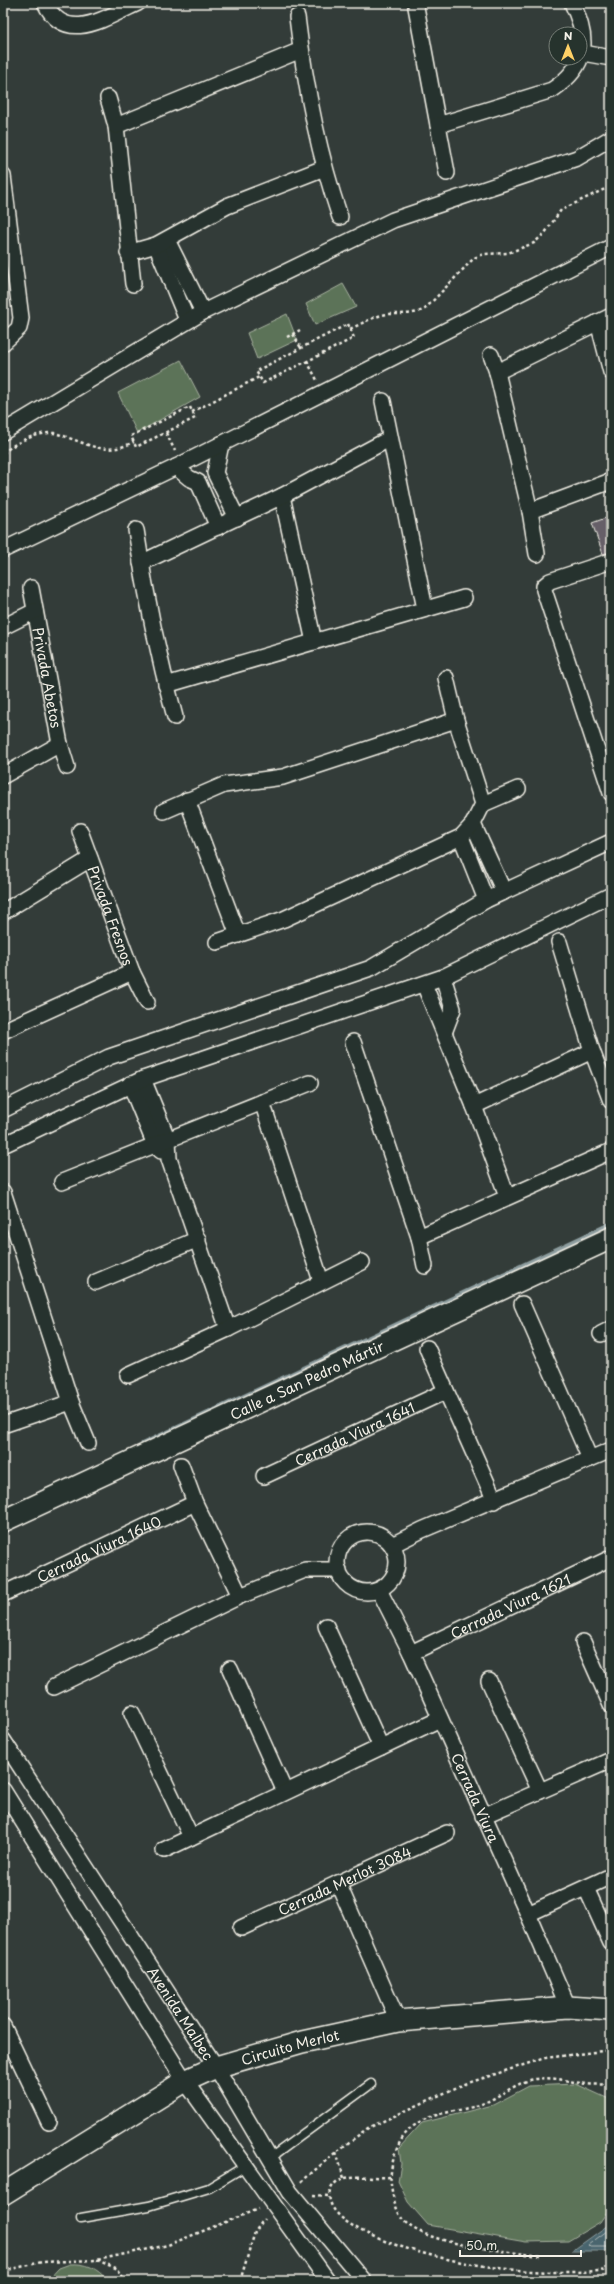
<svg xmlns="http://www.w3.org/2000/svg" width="614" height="2284" viewBox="0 0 614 2284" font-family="'Playpen Sans',sans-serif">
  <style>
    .green { fill: #5c7358; stroke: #a8b2a0 }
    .water { fill: #48656e; stroke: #8d9d9f }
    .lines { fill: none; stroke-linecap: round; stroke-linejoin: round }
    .shore { stroke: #afb9b7; stroke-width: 1 }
    .stream { stroke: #8d9d9f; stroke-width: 5 }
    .building { fill: #665f68; stroke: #f4f1e8 }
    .lane-casing { stroke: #f4f1e8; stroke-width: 11 }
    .street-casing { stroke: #f4f1e8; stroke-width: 18 }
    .secondary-casing { stroke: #f4f1e8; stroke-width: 24 }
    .path { stroke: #f4f1e8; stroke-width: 2.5; stroke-dasharray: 3 3; stroke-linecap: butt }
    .lane { stroke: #26332d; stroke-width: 8 }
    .street { stroke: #26332d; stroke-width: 15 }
    .secondary { stroke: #26332d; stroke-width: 21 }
    .labels { text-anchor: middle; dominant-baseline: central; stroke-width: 3; stroke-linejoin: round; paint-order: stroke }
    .street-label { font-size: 14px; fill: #f4f1e8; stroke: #26332d }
  </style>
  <rect width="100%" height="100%" fill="#333c39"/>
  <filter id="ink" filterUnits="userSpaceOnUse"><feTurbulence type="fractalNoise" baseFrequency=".025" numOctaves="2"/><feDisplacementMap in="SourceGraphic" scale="8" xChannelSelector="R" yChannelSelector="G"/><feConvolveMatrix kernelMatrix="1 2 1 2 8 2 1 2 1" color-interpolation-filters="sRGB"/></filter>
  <g filter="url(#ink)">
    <g class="green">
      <polygon points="343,284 356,307 315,325 306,304"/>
      <polygon points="287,314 297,340 257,359 247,333"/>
      <polygon points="181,360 200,397 137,433 118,393"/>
      <polygon points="576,2084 611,2100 611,2206 600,2222 568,2241 526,2242 428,2225 408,2202 398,2181 401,2164 399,2148 422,2123 493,2105 529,2086"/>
      <path d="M70 2264C87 2263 97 2268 108 2281H47L59 2268Z"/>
    </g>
    <polygon class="water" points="611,2223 611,2251 572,2251"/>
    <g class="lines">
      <polyline class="shore" points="611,2228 588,2245 590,2247 611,2247"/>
      <polyline class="stream" points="143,1444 611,1224"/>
    </g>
    <polygon class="building" points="611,516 611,552 603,554 592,523"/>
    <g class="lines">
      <g class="lane-casing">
        <g id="lane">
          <polyline points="269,2159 371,2084"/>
          <polyline points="81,2218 149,2206 209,2188 247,2165"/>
        </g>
      </g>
      <g class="street-casing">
        <g id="street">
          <path d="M45 3C66 46 106 17 138 3"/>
          <path d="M416 7 438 125 552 90C588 66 590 40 572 3"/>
          <path d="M297 17C305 85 318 152 340 217"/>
          <polyline points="583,53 611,58"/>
          <polyline points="108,98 116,126 133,284"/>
          <polyline points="438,125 447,173"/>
          <polyline points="116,126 301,50"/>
          <polyline points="3,176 21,318 19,328 3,343"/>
          <polyline points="167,240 203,312"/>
          <polyline points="156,245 187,320"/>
          <polyline points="128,253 156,245 227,206 324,168"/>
          <polyline points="598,322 611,372"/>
          <polyline points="491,355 497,372 530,511 537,554"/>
          <polyline points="497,372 611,316"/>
          <polyline points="383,401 425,609"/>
          <polyline points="3,432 203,312 393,220 577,158 611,138"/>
          <polyline points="221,444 215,473 237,518"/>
          <polyline points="176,467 189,478 198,482 218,527"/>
          <polyline points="282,496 314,642"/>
          <polyline points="530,511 611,481"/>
          <path d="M136 530C145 592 158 656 175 717"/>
          <polyline points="3,550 176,467 611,247"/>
          <polyline points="611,561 550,581 544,586 544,590 611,793"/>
          <polyline points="141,563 282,496 389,439"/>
          <path id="s1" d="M31 588 60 744 67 767"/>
          <polyline points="3,627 35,611"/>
          <polyline points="166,685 464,598"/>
          <polyline points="3,776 60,744"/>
          <polyline points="187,800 238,935"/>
          <polyline points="483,804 518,789"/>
          <polyline points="164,811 224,785 283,777 456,720"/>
          <polyline points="473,824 504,892"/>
          <path id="s2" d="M80 831 132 972 147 1002"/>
          <polyline points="461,837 486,900"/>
          <polyline points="3,912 90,859"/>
          <polyline points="217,942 284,919 461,837 473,824 483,804 456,720 446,678"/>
          <polyline points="559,942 592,1051 611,1101"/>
          <polyline points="443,977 453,1009 445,1030"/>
          <polyline points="424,984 474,1106 507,1196"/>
          <polyline points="3,1031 132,972"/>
          <polyline points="353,1042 419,1237 425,1266"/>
          <polyline points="143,1079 168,1140 169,1159 228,1329"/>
          <polyline points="130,1084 155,1145 161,1151"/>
          <polyline points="262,1102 321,1281"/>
          <polyline points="474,1106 592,1051"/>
          <polyline points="3,1110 109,1057 371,968 486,900 611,842"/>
          <polyline points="3,1145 143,1079 443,977 611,895"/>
          <polyline points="62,1182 310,1083"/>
          <polyline points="3,1192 71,1402 88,1443"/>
          <polyline points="419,1237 611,1151"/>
          <polyline points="96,1282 198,1239"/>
          <polyline points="522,1304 590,1459"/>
          <polyline points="601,1334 611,1329"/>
          <polyline points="427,1348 495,1501"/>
          <polyline points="128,1375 228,1329 362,1262"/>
          <polyline points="3,1425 71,1402"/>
          <polyline points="181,1465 195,1503 240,1596"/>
          <path id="s3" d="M264 1476 446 1391"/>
          <circle cx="367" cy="1562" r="30"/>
          <polyline points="392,1545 422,1530 611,1450"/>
          <path id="s4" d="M379 1590 411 1653 528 1914 568 2007"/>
          <path id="s5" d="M3 1594 195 1503"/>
          <polyline points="326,1626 381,1747"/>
          <polyline points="583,1642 611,1705"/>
          <path id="s6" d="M411 1653 611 1558"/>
          <polyline points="230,1669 285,1792"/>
          <polyline points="489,1681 540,1791"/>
          <polyline points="54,1687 240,1596 305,1570 339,1570"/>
          <polyline points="132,1713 191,1837"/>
          <path id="s7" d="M3 1740 216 2067 290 2192 364 2281"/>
          <polyline points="3,1790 185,2081 328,2281"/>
          <polyline points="483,1816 611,1760"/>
          <polyline points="164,1850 440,1719"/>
          <polyline points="338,1883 398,2021"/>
          <polyline points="586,1888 611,1943"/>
          <polyline points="528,1914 611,1876"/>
          <path id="s8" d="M241 1928 447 1833"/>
          <polyline points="3,2026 49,2122"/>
        </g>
      </g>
      <g class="secondary-casing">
        <g id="secondary">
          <path id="s9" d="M3 1521 611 1238"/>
          <path id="s10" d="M3 2194 185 2081 216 2067 302 2042 398 2021 568 2007 611 2010"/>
        </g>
      </g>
      <g class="path">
        <polygon points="348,324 354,338 263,383 256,371"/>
        <path d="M350 329C361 324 371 318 382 315 397 312 410 317 425 309L474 258 483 254 508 253 534 243 545 233 561 210 611 186"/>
        <polyline points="293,334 301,348"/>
        <polyline points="287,337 300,330"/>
        <polyline points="307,361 317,380"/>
        <polygon points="190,407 195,418 136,447 131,436"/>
        <polyline points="192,412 259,377"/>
        <polyline points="166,433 175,451"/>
        <path d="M3 453C16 442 37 432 54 433 59 434 64 436 69 438 95 447 107 455 134 442"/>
        <polyline points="336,2152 344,2178"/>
        <path d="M390 2177C376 2178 359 2175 345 2178 338 2179 332 2185 330 2191 322 2224 395 2245 418 2252 482 2269 545 2276 611 2270"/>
        <polyline points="301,2182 336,2152 368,2128 462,2085 545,2058 611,2050"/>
        <polyline points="313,2195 329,2196"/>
        <path d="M540 2256C507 2251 426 2245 404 2221 395 2212 389 2184 391 2172 393 2155 400 2135 415 2125 434 2111 463 2112 484 2103 501 2096 518 2081 536 2079 563 2075 583 2089 611 2083"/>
        <polyline points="97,2260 118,2269 125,2281"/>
        <polyline points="3,2271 42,2262 97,2260 168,2245 258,2209"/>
        <polyline points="240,2281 255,2232 264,2219"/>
      </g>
      <use href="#lane" class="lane"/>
      <use href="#street" class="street"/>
      <use href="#secondary" class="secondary"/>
    </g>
  </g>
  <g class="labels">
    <g class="street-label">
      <text stroke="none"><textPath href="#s1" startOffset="91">Privada Abetos</textPath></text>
      <text stroke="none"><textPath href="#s2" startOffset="90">Privada Fresnos</textPath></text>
      <text stroke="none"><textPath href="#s9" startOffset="335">Calle a San Pedro Mártir</textPath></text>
      <text stroke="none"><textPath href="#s3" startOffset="100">Cerrada Viura 1641</textPath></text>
      <text stroke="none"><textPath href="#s5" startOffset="106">Cerrada Viura 1640</textPath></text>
      <text stroke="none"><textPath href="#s6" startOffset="110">Cerrada Viura 1621</textPath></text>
      <text stroke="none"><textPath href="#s4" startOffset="229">Cerrada Viura</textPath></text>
      <text stroke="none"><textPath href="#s8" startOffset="114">Cerrada Merlot 3084</textPath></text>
      <text stroke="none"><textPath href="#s7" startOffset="326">Avenida Malbec</textPath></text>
      <text stroke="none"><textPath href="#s10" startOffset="325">Circuito Merlot</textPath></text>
    </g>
  </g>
  <rect width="614" height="2284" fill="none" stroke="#26332d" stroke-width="16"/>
  <rect x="8" y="8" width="598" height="2268" fill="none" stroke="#f4f1e8" stroke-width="1.5" filter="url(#ink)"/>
  <g transform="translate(568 46)"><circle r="19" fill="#26332d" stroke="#787f78"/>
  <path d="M0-3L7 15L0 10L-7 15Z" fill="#ffd166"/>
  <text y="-6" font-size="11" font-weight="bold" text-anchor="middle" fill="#f4f1e8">N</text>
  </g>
  <path d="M460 2250v6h121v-6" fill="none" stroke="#f4f1e8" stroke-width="2"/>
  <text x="466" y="2250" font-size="12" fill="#f4f1e8" stroke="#26332d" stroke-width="3" paint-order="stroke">50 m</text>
</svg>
